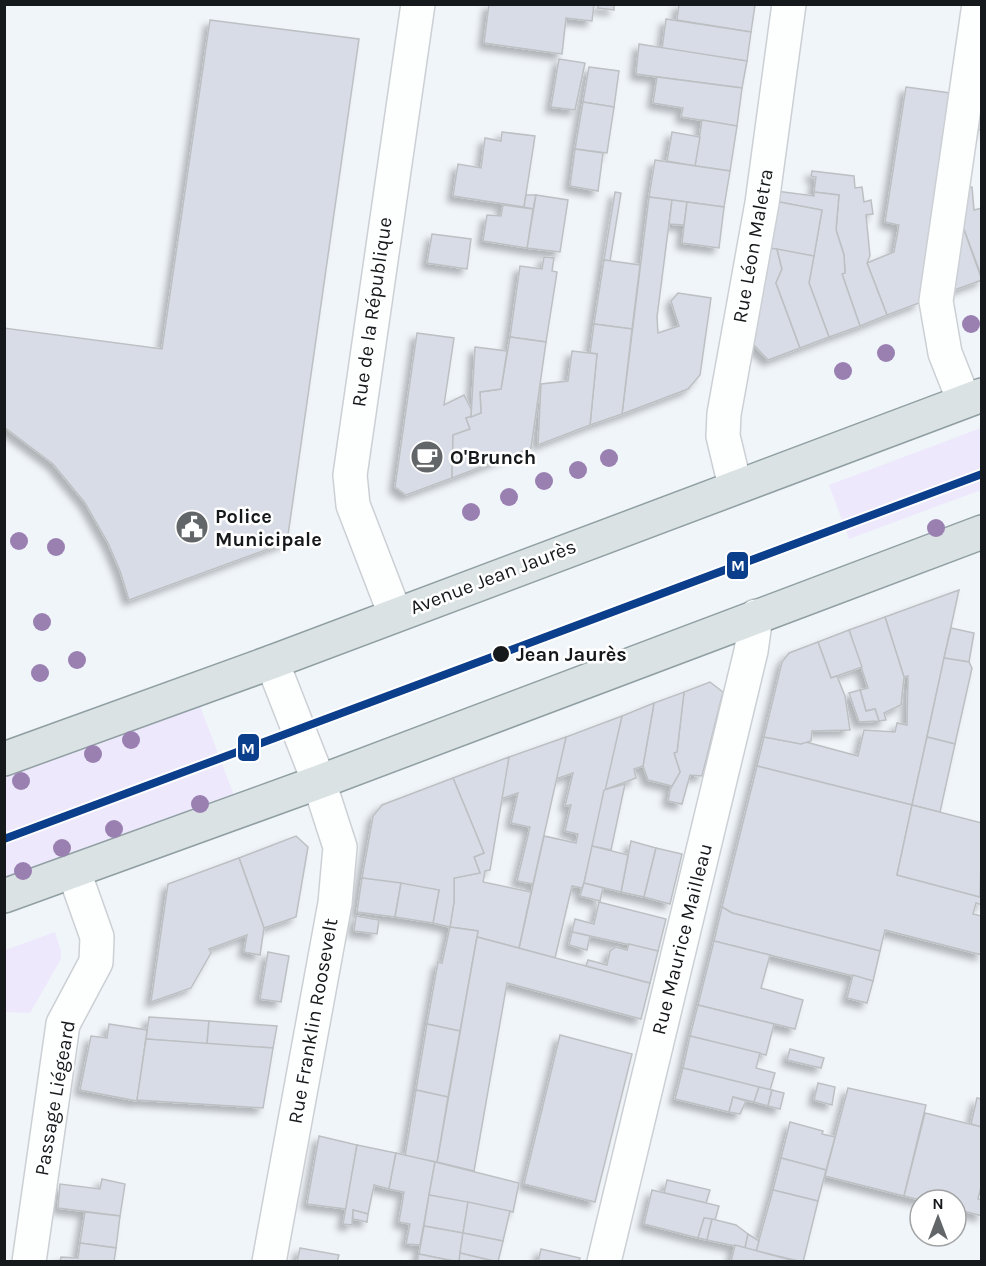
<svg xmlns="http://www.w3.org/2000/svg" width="986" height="1266" viewBox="0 0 986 1266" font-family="Karla,sans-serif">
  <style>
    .green { fill: #ede8fb }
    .building { fill: #d8dce7; stroke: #bdc0c3; stroke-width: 1.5; filter: url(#shadow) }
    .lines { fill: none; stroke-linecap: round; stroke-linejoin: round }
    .minor-casing { stroke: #ccd0d4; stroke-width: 36 }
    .major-casing { stroke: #909fa3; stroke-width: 36 }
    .minor { stroke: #fdfefe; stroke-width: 33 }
    .major { stroke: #dae2e4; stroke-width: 33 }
    .tram-1-casing { stroke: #fff; stroke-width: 12 }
    .tram-1 { stroke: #0b3e8b; stroke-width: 8 }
    .tree { fill: #9980b1 }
    .stop-dot { fill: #16191b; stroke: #fff; stroke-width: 2 }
    .labels { text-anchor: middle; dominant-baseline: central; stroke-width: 5; stroke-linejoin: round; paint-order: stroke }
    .street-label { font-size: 20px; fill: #16191b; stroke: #fff }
    .poi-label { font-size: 20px; font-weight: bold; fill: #16191b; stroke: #fff; text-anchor: start }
    .stop-label { font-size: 20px; font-weight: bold; fill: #16191b; stroke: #fff; text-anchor: start }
    .line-badge { stroke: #fff; stroke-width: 2 }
    .badge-label { font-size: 16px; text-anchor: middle; font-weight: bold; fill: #fff }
  </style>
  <defs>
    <filter id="shadow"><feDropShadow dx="-5.5" dy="5.5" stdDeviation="3" flood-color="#0004"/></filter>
  </defs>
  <rect width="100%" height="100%" fill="#f0f5fa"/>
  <g class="green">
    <polygon points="981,428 981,490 849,539 829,485"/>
    <polygon points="198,701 234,795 5,881 5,772"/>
    <polygon points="55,932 61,951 61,959 30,1013 5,1012 5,950"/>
  </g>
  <g class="building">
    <polygon points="489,4 594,4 592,21 566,18 562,54 484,43"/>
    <polygon points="598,4 614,4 614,10 598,8"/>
    <polygon points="679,4 755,5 751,32 677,20"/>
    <polygon points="666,19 751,32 747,61 662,49"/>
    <polygon points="210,20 359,39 287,542 129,600 120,571 108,543 85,503 53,464 4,427 4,328 162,349"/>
    <polygon points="639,44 747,61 742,88 636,74"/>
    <polygon points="559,59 585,63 575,110 551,107"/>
    <polygon points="589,67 619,71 614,107 583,102"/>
    <polygon points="982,74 982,130 973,129"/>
    <polygon points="657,77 742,88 737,126 681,117 683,108 653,103"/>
    <polygon points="906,87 950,93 919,303 887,315 867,263 894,252 899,225 885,222"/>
    <polygon points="583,102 614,107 607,153 575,149"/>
    <polygon points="702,120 737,126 730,171 695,166"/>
    <polygon points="502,132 535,136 524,207 453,196 458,164 481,168 485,138 501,141"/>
    <polygon points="672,132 700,137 695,166 667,161"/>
    <polygon points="575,149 603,153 598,191 570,186"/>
    <polygon points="655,160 730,171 724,207 649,197"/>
    <polygon points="812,171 854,176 855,188 862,187 864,202 871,200 873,214 866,215 870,256 867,263 887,315 860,326 842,274 845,273 844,255 836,230 839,195 814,192 816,177 811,176"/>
    <polygon points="972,187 974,210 982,208 982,278 959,216 964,188"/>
    <polygon points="776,191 814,196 814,192 839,195 836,230 844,255 845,273 842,274 860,326 829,337 809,283 822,210 774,201"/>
    <polygon points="615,192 621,193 610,261 604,260"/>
    <polygon points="526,195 536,195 533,209 524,207"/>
    <polygon points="536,195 568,200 560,252 527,248"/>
    <polygon points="649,197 672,200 657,317 658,333 679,326 671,301 678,293 711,298 700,375 688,389 622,414"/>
    <polygon points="672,200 687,202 684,225 669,224"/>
    <polygon points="774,201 822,210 814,256 767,248"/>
    <polygon points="687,202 724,207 719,248 682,243"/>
    <polygon points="503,205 533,209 527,248 483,241 487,215 501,216"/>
    <polygon points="959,216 982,280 946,293"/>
    <polygon points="432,234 471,239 467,269 427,263"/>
    <polygon points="767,248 777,249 782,269 776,283 800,348 768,360 753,344"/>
    <polygon points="777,249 814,256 809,283 829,337 800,348 776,283 782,269"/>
    <polygon points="544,257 554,258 552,271 557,272 546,342 510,337 520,266 542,269"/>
    <polygon points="604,260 640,265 632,329 594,324"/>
    <polygon points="594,324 632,329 622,414 590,425 597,354 590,353"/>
    <polygon points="417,333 454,338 444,405 464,395 472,411 471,417 466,418 470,429 453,435 452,478 406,495 395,487"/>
    <polygon points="510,337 546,342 531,448 452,478 453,435 470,429 466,418 481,413 480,392 501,389"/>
    <polygon points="475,347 507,351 501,389 480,392 481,413 471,417"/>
    <polygon points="572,351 597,354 590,425 538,445 541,384 568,381"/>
    <polygon points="959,590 912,805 757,766 764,737 801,744 802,741 858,756 864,730 895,732 897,723 907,725 908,676 904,677 885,617"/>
    <polygon points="885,617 904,677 901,705 884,713 886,720 879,721 875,709 866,711 860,690 868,688 849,630"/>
    <polygon points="951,628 974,633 969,662 944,658"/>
    <polygon points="849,630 862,667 831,678 818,642"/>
    <polygon points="818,642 831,678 837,676 845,696 850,730 812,731 811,741 801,744 764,737 782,662 789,653"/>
    <polygon points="944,658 969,662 972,668 955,744 927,737"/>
    <polygon points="710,682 723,692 702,776 690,775 682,804 668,801 670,790 680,772 674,753 677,752 684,692"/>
    <polygon points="860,690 866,711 875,709 879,721 859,722 849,693"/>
    <polygon points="684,692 677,752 674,753 680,772 672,786 648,780 643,766 654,703"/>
    <polygon points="654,703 643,766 634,769 636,778 604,790 622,716"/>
    <polygon points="622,716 584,883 582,888 572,886 555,958 519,948 544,836 576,843 578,834 565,831 571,805 565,806 573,773 556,779 566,737"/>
    <polygon points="566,737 533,884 517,881 530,827 511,823 518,793 501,799 509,757"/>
    <polygon points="927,737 955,744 940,812 912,805"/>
    <polygon points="509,757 490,870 485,871 483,882 531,892 519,948 477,937 478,931 450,927 454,902 454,878 480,873 474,857 484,853 453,778"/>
    <polygon points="757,766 912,805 897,875 980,897 982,894 982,905 976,903 973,914 982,916 982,955 885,930 880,951 732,913 722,907"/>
    <polygon points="453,778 484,853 474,857 480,873 454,878 454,902 450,927 433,923 439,890 362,878 373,816 382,805"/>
    <polygon points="625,784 611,850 592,846 604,790"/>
    <polygon points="912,805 982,823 980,897 897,875"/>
    <polygon points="296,836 308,847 296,917 264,928 239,858"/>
    <polygon points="631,841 656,848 644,897 621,892"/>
    <polygon points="592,846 628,855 621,892 584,883"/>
    <polygon points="656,848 682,854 670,904 644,897"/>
    <polygon points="239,858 264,928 260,955 244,952 247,935 209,949 211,953 191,988 151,1002 168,884"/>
    <polygon points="362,878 401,883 395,917 357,912"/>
    <polygon points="401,883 439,890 433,923 395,917"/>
    <polygon points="584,883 603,888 600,901 580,896"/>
    <polygon points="599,902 666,919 658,951 572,932 575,919 594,924"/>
    <polygon points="722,907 732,913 880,951 873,981 714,941"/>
    <polygon points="356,916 379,920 377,934 354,931"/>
    <polygon points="450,927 478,931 460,1031 427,1024 438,962 442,963"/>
    <polygon points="572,932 590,936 587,950 569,945"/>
    <polygon points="477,937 650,983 641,1019 507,983 474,1171 437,1162"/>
    <polygon points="714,941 770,955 761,988 803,1000 795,1029 698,1005"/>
    <polygon points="629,944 658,951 650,983 586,966 588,960 607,965 610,951 616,947 627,950"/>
    <polygon points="268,952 289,956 281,1002 260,999"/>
    <polygon points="853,975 873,981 867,1003 847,998"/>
    <polygon points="698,1005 774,1024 766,1055 690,1036"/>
    <polygon points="149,1017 209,1021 207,1044 146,1039"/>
    <polygon points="209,1021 277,1026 273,1048 207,1044"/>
    <polygon points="109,1024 147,1030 137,1101 80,1090 91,1036 107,1038"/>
    <polygon points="427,1024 460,1031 448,1097 416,1090"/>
    <polygon points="560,1035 632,1054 595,1202 524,1184"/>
    <polygon points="690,1036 760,1053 756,1068 775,1073 770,1090 683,1068"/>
    <polygon points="146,1039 273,1048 263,1108 137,1100"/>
    <polygon points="790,1049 824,1058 821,1068 787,1060"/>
    <polygon points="683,1068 759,1087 754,1102 733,1097 729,1112 675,1099"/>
    <polygon points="818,1083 835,1087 832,1105 814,1100"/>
    <polygon points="759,1087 772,1090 768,1106 754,1102"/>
    <polygon points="848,1088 926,1105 904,1196 825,1176"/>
    <polygon points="416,1090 448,1097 437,1162 405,1156"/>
    <polygon points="772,1090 784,1093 780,1109 768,1106"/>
    <polygon points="733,1097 746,1101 740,1114 729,1112"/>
    <polygon points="977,1098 982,1099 982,1127 971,1124"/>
    <polygon points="925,1113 982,1127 982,1183 978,1199 982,1200 982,1216 956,1209 956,1200 920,1200 904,1196"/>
    <polygon points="790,1122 823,1131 822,1134 835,1137 826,1170 781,1158"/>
    <polygon points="319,1136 357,1145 346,1209 307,1204"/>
    <polygon points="357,1145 396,1153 389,1189 374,1185 368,1214 353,1210 352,1225 343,1224"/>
    <polygon points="396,1153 435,1162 420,1245 406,1244 410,1224 399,1222 404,1192 389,1189"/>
    <polygon points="781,1158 826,1170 818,1201 773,1190"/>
    <polygon points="435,1162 519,1183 513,1212 429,1195"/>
    <polygon points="102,1179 125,1184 120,1216 58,1208 60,1184 100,1189"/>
    <polygon points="667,1180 710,1190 706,1203 664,1193"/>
    <polygon points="652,1190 719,1206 715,1220 704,1218 698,1238 644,1224"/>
    <polygon points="773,1190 818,1201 803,1262 756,1251"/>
    <polygon points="429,1195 468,1202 463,1233 424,1226"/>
    <polygon points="468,1202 510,1211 503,1241 463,1233"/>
    <polygon points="353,1210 368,1214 367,1222 353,1219"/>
    <polygon points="85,1212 120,1216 116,1248 80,1243"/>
    <polygon points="704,1218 712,1219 707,1240 698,1238"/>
    <polygon points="712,1219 736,1225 748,1234 745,1248 707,1240"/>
    <polygon points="424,1226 463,1233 459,1262 419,1254"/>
    <polygon points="463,1233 503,1241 498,1262 460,1253"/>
    <polygon points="748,1234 759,1241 756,1251 745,1248"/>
    <polygon points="80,1243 116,1248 114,1262 60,1262 61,1257 78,1258"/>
    <polygon points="735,1245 791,1260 791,1262 731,1262"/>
    <polygon points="300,1248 339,1255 337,1262 297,1262"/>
    <polygon points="541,1249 580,1258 579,1262 538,1262"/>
    <polygon points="460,1253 497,1262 459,1262"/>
    <polygon points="419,1254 457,1262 417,1262"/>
  </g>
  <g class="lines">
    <g class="minor-casing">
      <g id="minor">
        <polyline points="964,401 945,353 936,301 979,4"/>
        <polyline points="735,486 723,436 724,414 762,203 789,4"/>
        <polyline points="395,614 353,505 350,475 418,4"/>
        <polyline points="29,1262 63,1024 96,962 97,937 74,872"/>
        <polyline points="269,1262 335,903 340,847 319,782 272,662"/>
        <polyline points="604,1262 751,651 756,616"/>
      </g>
    </g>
    <g class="major-casing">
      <g id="major">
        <polyline points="4,759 272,662 982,395"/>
        <polyline points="4,896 319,782 982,532"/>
      </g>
    </g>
    <use href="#minor" class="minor"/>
    <use href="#major" class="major"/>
    <g class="tram-1-casing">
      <polyline id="tram-1" points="4,839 982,474"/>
    </g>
    <use href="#tram-1" class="tram-1"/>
  </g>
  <g class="tree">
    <circle cx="971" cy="324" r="9"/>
    <circle cx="886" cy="353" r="9"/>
    <circle cx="843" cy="371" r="9"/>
    <circle cx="609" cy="458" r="9"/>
    <circle cx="578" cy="470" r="9"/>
    <circle cx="544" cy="481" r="9"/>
    <circle cx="509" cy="497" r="9"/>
    <circle cx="471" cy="512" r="9"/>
    <circle cx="936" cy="528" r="9"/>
    <circle cx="19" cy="541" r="9"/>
    <circle cx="56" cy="547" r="9"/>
    <circle cx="42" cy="622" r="9"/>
    <circle cx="77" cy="660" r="9"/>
    <circle cx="40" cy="673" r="9"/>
    <circle cx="131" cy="740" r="9"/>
    <circle cx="93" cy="754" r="9"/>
    <circle cx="21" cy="781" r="9"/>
    <circle cx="200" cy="804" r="9"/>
    <circle cx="114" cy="829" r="9"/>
    <circle cx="62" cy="848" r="9"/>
    <circle cx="23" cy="871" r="9"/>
  </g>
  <defs>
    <g id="cafe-disc" transform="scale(1.725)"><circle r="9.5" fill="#626669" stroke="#fff"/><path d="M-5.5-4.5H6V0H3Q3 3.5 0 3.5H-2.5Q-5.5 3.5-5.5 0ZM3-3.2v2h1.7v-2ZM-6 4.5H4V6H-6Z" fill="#fff"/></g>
    <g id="civic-disc" transform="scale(1.725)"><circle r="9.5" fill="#626669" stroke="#fff"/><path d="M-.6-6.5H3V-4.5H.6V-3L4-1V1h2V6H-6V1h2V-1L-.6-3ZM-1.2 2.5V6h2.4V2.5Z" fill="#fff"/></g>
  </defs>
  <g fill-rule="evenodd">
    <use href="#cafe-disc" x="427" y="457"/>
    <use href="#civic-disc" x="192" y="527"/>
  </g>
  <circle class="stop-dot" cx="501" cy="654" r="9"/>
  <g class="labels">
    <g class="street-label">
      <text transform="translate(753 246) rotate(-80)">Rue Léon Maletra</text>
      <text transform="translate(372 312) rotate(-82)">Rue de la République</text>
      <text transform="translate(493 577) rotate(-21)">Avenue Jean Jaurès</text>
      <text transform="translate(682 939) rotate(-76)">Rue Maurice Mailleau</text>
      <text transform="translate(313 1021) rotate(-80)">Rue Franklin Roosevelt</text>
      <text transform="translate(55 1098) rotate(-80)">Passage Liégeard</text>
    </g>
    <g class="poi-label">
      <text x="450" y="457">O'Brunch</text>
      <text x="215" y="516">Police<tspan x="215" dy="23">Municipale</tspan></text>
    </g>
    <g class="stop-label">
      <text x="516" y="654">Jean Jaurès</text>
    </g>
  </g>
  <g class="line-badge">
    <rect x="726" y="551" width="23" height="29" rx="6" fill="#0b3e8b"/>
    <rect x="237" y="733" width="23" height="29" rx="6" fill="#0b3e8b"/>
  </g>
  <g class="badge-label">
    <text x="738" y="571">M</text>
    <text x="248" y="754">M</text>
  </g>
  <rect width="986" height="1266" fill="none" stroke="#16191b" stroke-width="12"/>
  <g transform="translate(938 1218)"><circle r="28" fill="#ffffff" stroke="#a2a3a4" stroke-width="1.5"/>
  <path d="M0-4.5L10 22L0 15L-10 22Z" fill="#626669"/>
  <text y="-9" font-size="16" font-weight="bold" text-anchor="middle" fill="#16191b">N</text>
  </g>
</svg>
